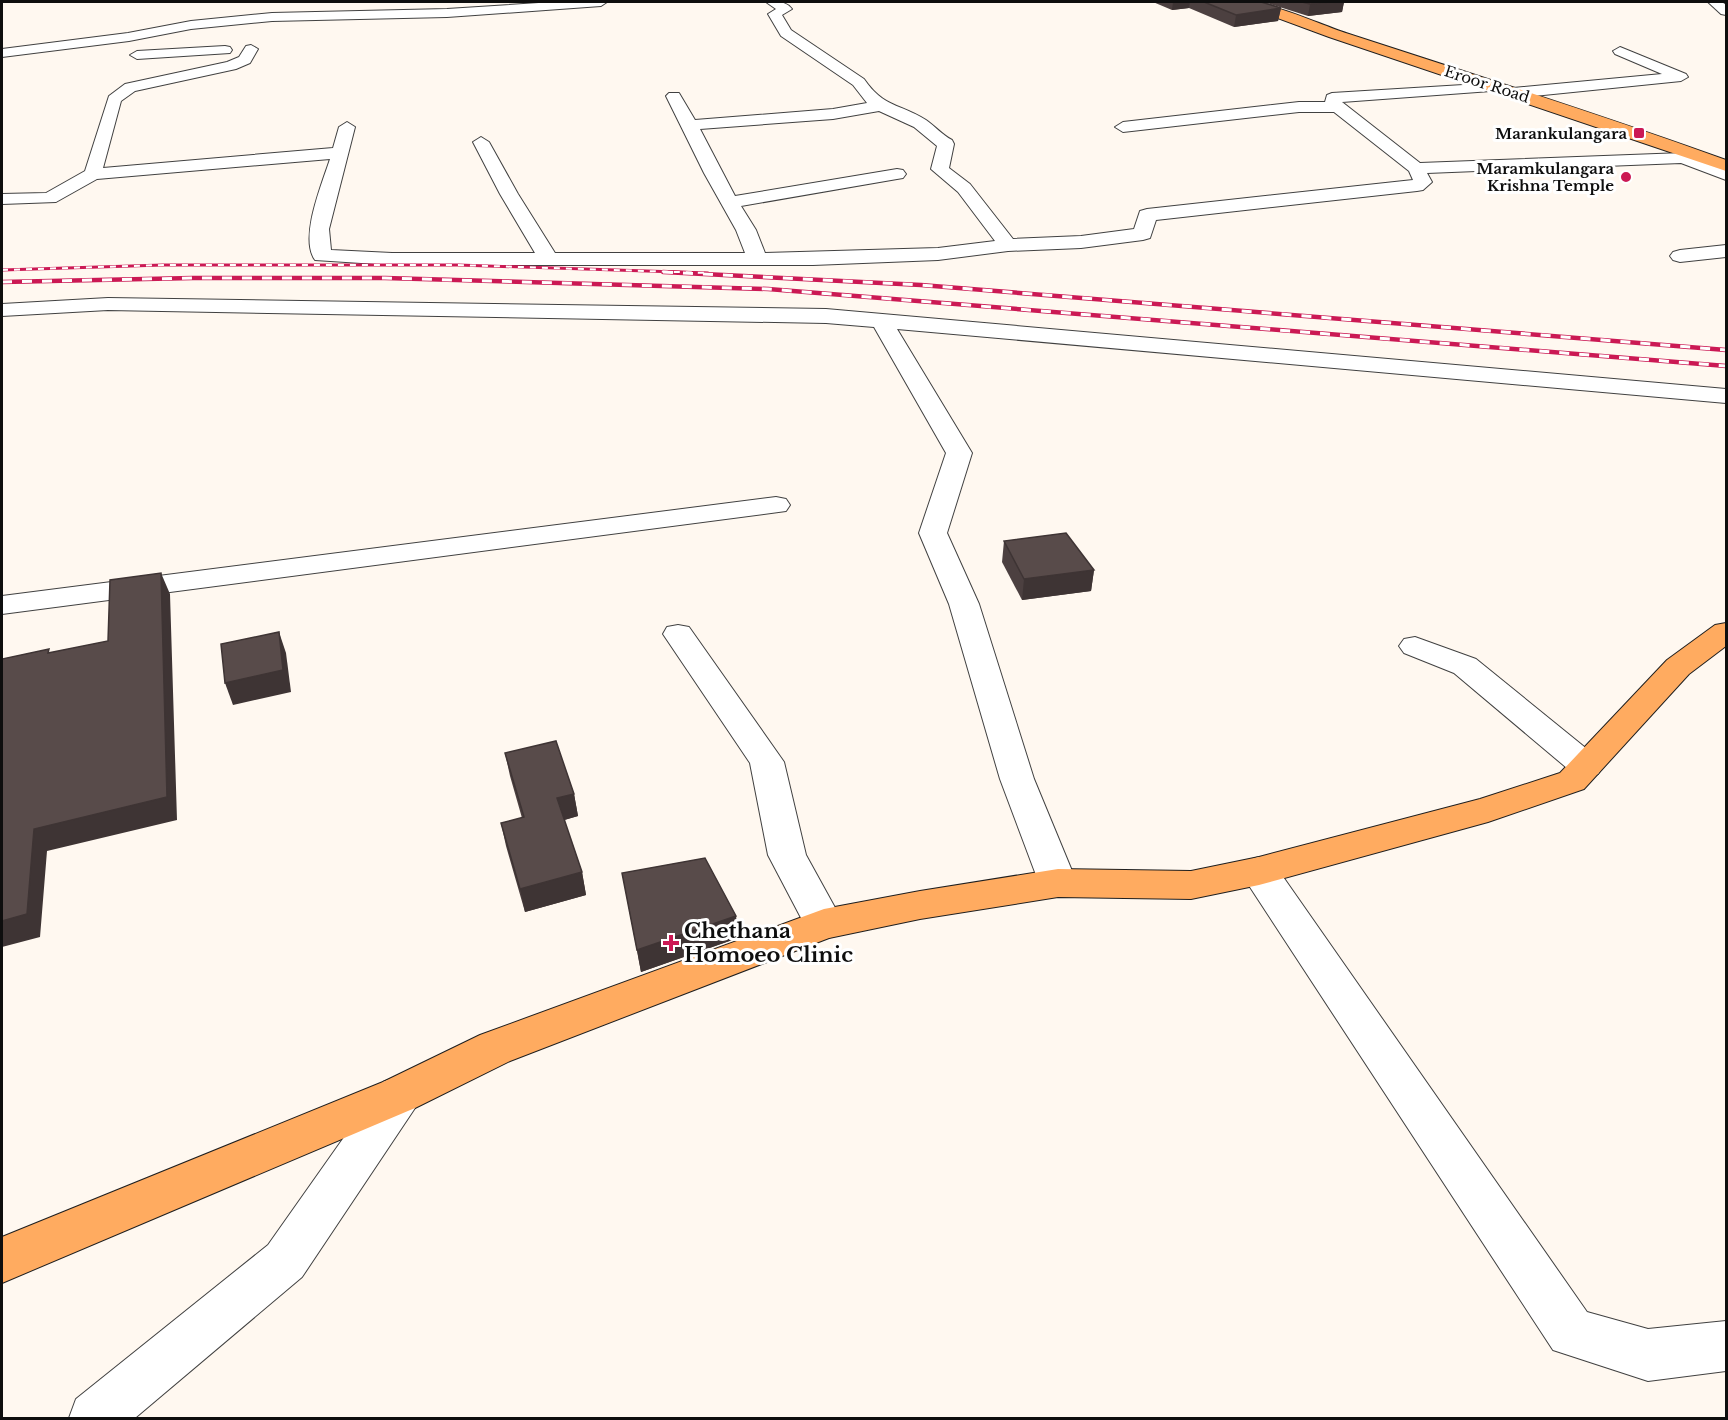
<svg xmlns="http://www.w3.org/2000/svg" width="1728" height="1420" viewBox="0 0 1728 1420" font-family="'Libre Baskerville',serif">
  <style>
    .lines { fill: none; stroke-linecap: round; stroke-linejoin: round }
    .minor-casing { stroke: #414141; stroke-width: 2 }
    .major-casing { stroke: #1f1f1f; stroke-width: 2 }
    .minor { fill: #fff; fill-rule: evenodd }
    .major { fill: #ffab60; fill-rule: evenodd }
    .rail-far1-casing { stroke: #cb1954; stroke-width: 3 }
    .rail-casing { stroke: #cb1954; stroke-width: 4.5 }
    .rail-far1 { stroke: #fff; stroke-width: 2; stroke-dasharray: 6; stroke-linecap: butt }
    .rail { stroke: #fff; stroke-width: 3; stroke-dasharray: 10; stroke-linecap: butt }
    .wall { fill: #4c4040 }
    .shaded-wall { fill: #3e3434 }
    .building { fill: #584b4a; stroke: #3e3434; stroke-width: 1.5 }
    .poi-dot { fill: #cb1954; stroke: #fff; stroke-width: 2 }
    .labels { text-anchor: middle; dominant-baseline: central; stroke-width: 6; stroke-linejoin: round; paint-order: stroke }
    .far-street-label { font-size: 15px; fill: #0e0e0e; stroke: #fff }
    .far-poi-label { font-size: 15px; font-weight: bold; fill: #0e0e0e; stroke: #fff; text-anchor: end }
    .near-poi-label { font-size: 21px; font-weight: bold; fill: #0e0e0e; stroke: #fff; text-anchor: start }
  </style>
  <rect width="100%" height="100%" fill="#fff8f0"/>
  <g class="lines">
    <g class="minor-casing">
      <g id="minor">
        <polygon points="554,2 607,2 601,6 447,17 272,21 191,29 129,41 2,57 2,49 128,33 191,21 272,13 447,9"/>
        <path d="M766 2C775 1 786 1 792 9L782 15 791 30 864 79C884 108 899 103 926 120 935 126 942 135 952 140L954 144 949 168 970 184 1013 239 1081 236 1134 229 1140 211 1147 209 1413 180 1409 171 1334 112H1299L1123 132 1115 127 1123 122 1299 102H1325L1327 95 1332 93 1496 83 1499 86 1491 91 1342 102 1420 163 1683 153 1726 169V180L1681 163 1427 173 1432 182 1423 190 1417 191 1156 220 1150 238 1143 240 1081 248 1008 251 938 260 813 265H392L315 260C299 238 322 184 330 159L97 179 56 202 2 204V194L46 193 85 171 109 96 125 84 227 62 239 57 246 46 251 45 258 49 250 63 236 69 135 91 121 101 103 168 333 148 339 127 347 122 355 127 329 229 331 250 392 253H535L500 194 473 142 481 137 489 142 518 194 555 253H745L736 230 704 173 666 96 669 93H679L695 120 833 109 867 103 853 85 781 36 768 14 776 9ZM879 111 914 127 937 146 931 169 958 192 995 241 938 248 765 253 756 230 741 206 897 179 903 178 906 174 903 170 897 169 735 196 700 129 833 119Z"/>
        <polygon points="1708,2 1722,2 1726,5 1726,15 1721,14"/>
        <polygon points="225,46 230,47 232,50 230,53 137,59 130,55 137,51"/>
        <polygon points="1620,47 1686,74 1688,77 1681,81 1513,98 1505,93 1513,88 1662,74 1615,54 1613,51"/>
        <polygon points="1726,245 1726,257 1680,262 1673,260 1670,256 1673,252 1680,250"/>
        <polygon points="108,298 826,309 1726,389 1726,403 897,329 972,453 947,533 979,604 1034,779 1077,883 1071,893 1058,897 1045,893 1039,883 1000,779 949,604 919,533 946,453 874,327 826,323 108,310 2,316 2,304"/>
        <polygon points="776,497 786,499 790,505 786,511 2,614 2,596"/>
        <polygon points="678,625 689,627 784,762 806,855 844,924 838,935 824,939 810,935 768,855 750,763 663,634 667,627"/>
        <polygon points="1415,637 1476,659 1598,758 1603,766 1598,774 1586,778 1574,774 1454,673 1404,653 1399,646 1404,639"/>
        <polygon points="1259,857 1272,861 1587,1312 1648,1329 1726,1321 1726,1371 1648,1381 1553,1350 1246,881 1240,871 1246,861"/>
        <polygon points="399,1076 415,1082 421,1095 415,1108 302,1277 135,1418 69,1418 76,1399 268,1245 383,1082"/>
      </g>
    </g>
    <g class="major-casing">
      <g id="major">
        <path d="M1241 2C1269 0 1320 25 1349 34 1475 75 1602 115 1726 160V171L1329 37 1242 5Z"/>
        <polygon points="1726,623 1726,646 1689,674 1584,789 1488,822 1259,885 1191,899 1058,897 920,919 829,938 510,1061 415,1108 2,1283 2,1237 383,1082 480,1035 824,909 920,891 1058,869 1191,871 1259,857 1480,799 1560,773 1667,660 1715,625"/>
      </g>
    </g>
    <use href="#minor" class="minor"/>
    <use href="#major" class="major"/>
    <g class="rail-far1-casing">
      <polyline id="rail-far1" points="2,270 163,265 458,265 708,273"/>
    </g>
    <g class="rail-casing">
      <g id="rail">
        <polyline points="663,272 921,285 1726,350"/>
        <polyline points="2,282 193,278 385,278 768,289 1726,366"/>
      </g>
    </g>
    <use href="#rail-far1" class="rail-far1"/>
    <use href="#rail" class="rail"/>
  </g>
  <g class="wall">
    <polygon points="1153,2 1344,2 1342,12 1308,16 1264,2 1281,8 1278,21 1234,27 1189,8 1172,10"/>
    <polygon points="1004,541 1094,570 1091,591 1022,600 1002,562"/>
    <polygon points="505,753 574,794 578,816 564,820 582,872 586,895 525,912 506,846 501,823 522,818 510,776"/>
    <polygon points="622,873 736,916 738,938 641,972"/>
  </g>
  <g class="shaded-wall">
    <polygon points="1173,2 1190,2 1189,8 1172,10"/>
    <polygon points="1329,2 1344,2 1342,12 1308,16 1310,4"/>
    <polygon points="1281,8 1278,21 1234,27 1236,15"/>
    <polygon points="1094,570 1091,591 1022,600 1024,579"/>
    <polygon points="161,573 170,594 177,820 47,851 40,937 2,947 2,921 34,829"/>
    <polygon points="279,632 286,653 291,692 233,705 225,683"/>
    <polygon points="574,794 578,816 561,821 557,798"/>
    <polygon points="582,872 586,895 525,912 520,889"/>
    <polygon points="736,916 738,938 641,972 637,950"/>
  </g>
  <g class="building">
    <polygon points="1204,2 1261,2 1281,8 1236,15"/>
    <polygon points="1302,2 1329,2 1310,4"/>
    <polygon points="1066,533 1094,570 1024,579 1004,541"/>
    <polygon points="161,573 167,797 34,829 27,914 2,921 2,659 49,649 48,653 108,641 110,580"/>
    <polygon points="279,632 283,670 225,683 221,644"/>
    <polygon points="556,741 574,794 557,798 582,872 520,889 501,823 524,817 505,753"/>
    <polygon points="705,858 736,916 637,950 622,873"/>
  </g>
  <g class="poi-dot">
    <rect x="1633" y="127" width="12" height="12" rx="3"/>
    <circle cx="1626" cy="177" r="6"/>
    <path d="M668 934h6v6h6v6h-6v6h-6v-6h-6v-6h6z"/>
  </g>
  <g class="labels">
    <g class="far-street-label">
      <text transform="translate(1487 84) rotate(18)">Eroor Road</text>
    </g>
    <g class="far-poi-label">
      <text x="1627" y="133">Marankulangara</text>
      <text x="1614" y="168">Maramkulangara<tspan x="1614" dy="17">Krishna Temple</tspan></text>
    </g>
    <g class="near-poi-label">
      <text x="684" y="931">Chethana<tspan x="684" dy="24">Homoeo Clinic</tspan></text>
    </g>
  </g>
  <rect width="1728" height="1420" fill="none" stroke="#0e0e0e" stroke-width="6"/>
</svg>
